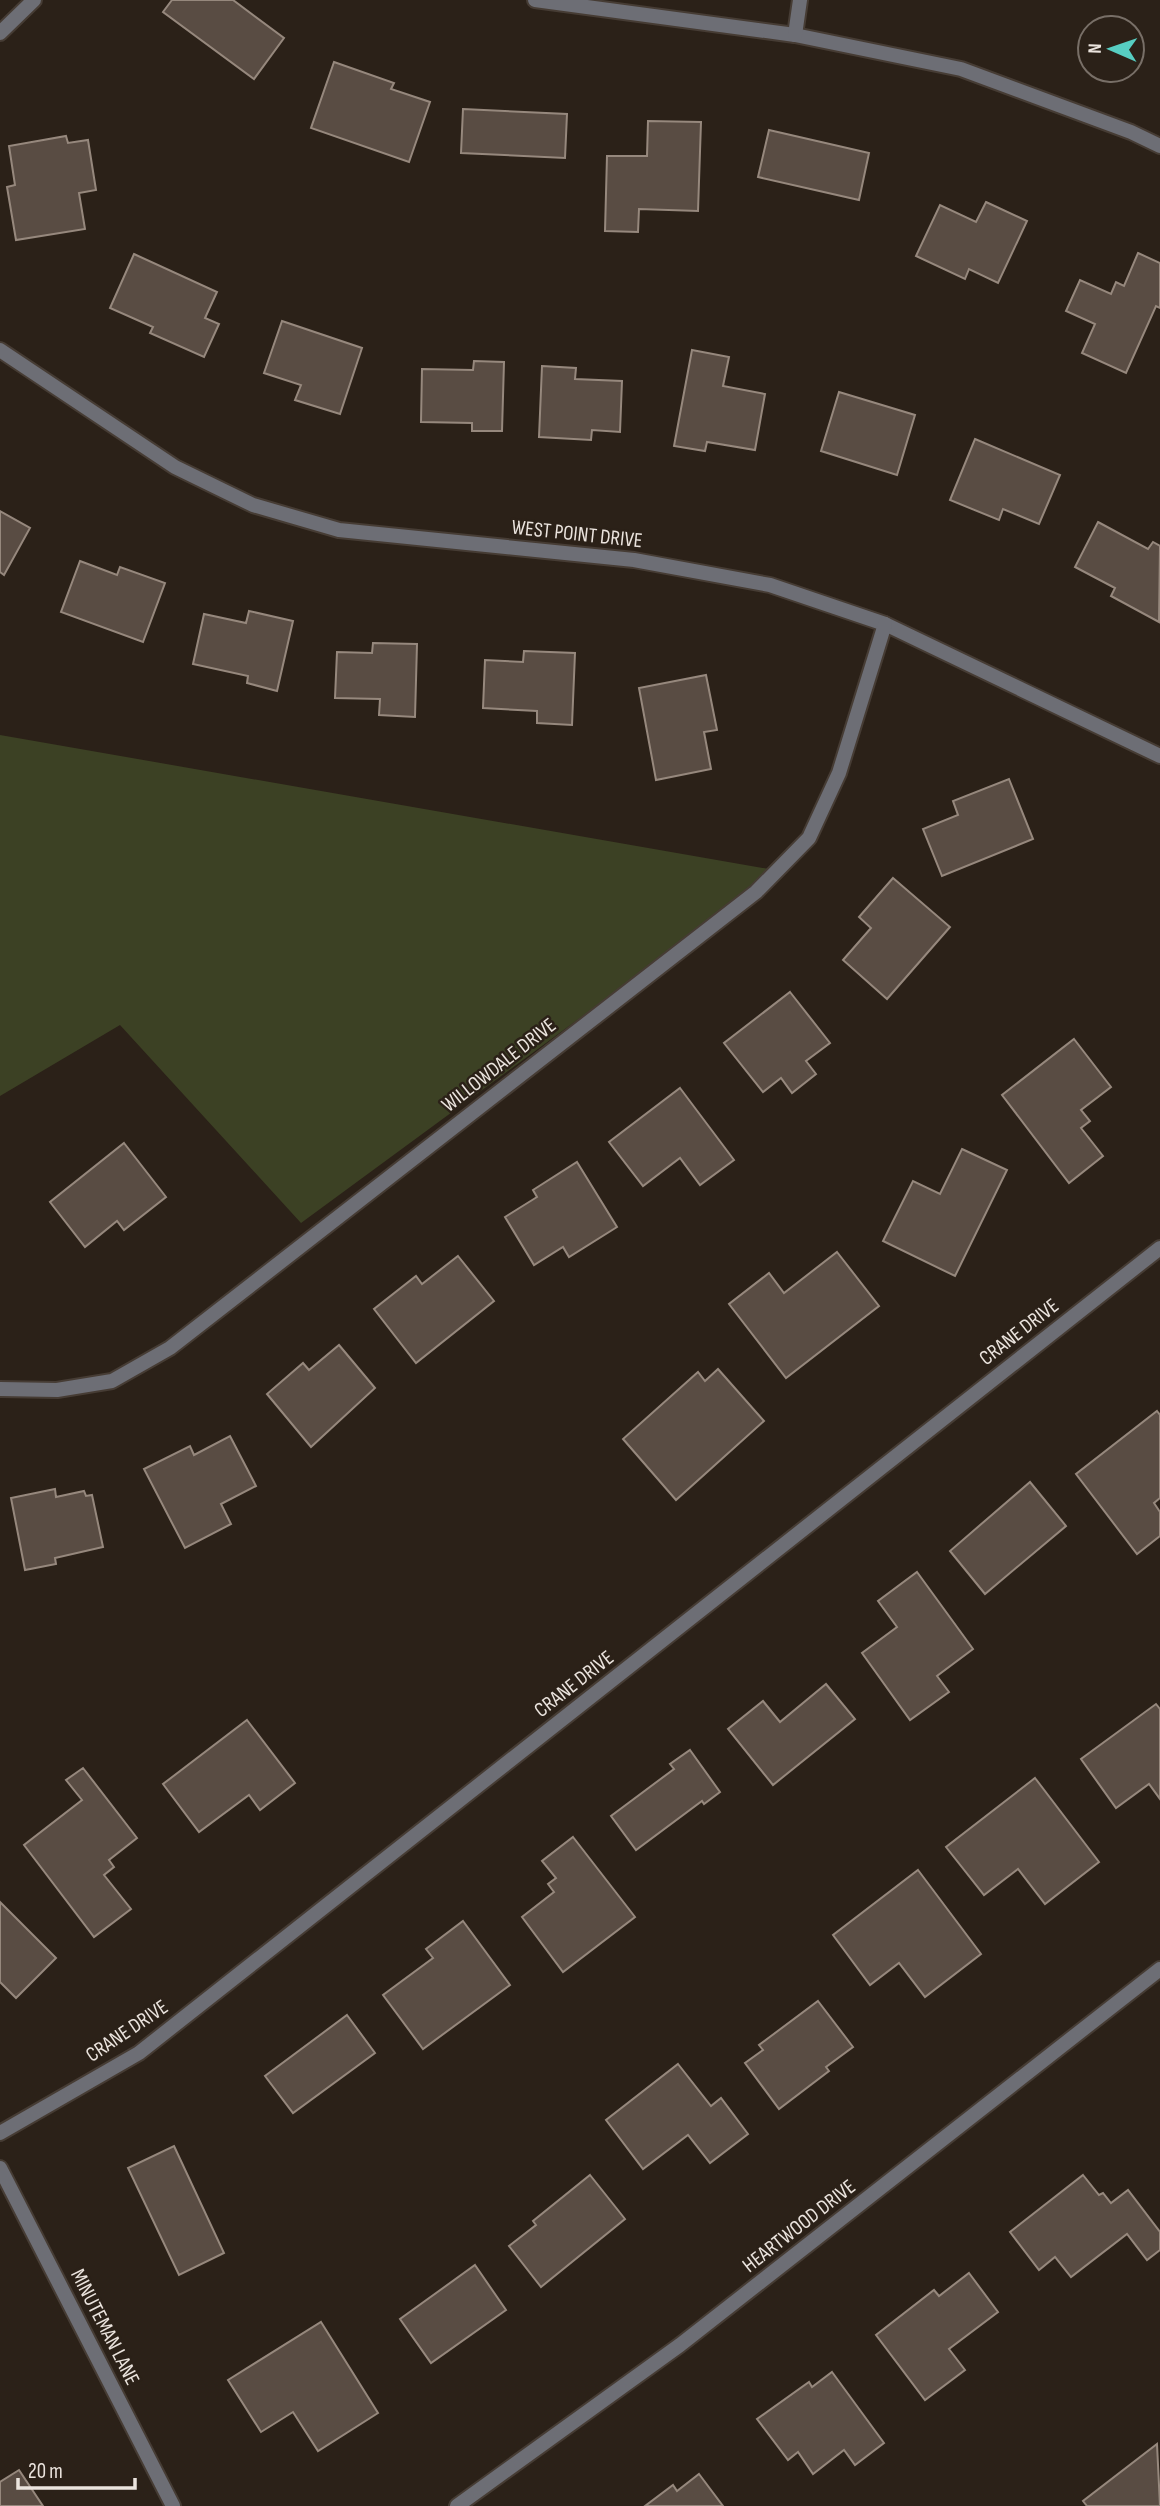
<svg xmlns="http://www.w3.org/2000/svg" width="1160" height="2506" viewBox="0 0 1160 2506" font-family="'Sofia Sans Condensed',sans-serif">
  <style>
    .park { fill: #3c4124 }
    .building { fill: #594c43; stroke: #96887d; stroke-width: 2 }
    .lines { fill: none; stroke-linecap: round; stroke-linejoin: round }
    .minor-casing { stroke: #463c34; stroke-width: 18 }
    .minor { stroke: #6d6e75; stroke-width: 14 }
    .labels { text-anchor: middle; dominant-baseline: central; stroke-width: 5; stroke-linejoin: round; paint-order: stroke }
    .street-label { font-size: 21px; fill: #ebe4de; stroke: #2b2118 }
  </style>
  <rect width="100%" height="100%" fill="#2b2118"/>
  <polygon class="park" points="0,735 780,871 301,1223 120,1025 0,1096"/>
  <g class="building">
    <polygon points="172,0 233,0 284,38 254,79 163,12"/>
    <polygon points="334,62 394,83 391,89 430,102 409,162 311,128"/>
    <polygon points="463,109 567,114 565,158 461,153"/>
    <polygon points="648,121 701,122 698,211 639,209 638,232 605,231 607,156 647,156"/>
    <polygon points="769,130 869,153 859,200 758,177"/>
    <polygon points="66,136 68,143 88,140 96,190 79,193 85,229 16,240 7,187 15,185 9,146"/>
    <polygon points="986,202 1027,221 998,283 969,269 965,279 916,256 940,205 976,222"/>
    <polygon points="1138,253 1160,263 1160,308 1156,306 1126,373 1082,353 1095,324 1066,311 1080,280 1111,294 1116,282 1124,286"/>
    <polygon points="134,254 217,292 205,318 219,324 204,357 150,333 153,327 110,308"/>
    <polygon points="282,321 362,348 340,414 295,400 301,385 264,373"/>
    <polygon points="692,350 729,357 723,386 765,394 755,450 707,442 705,451 674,446"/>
    <polygon points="474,361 504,362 502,431 472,431 472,423 421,422 422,369 473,370"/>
    <polygon points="542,366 576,368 575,379 622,381 620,432 592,430 591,440 539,437"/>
    <polygon points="839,392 915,415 897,475 821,451"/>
    <polygon points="975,439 1060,475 1039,524 1003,509 999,520 950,500"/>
    <polygon points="0,511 30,528 4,575 0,572"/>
    <polygon points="1098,522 1148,549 1153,542 1160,546 1159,622 1111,596 1115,588 1075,567"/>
    <polygon points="80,561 117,575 120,567 165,583 143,642 61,612"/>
    <polygon points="249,611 293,621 277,691 247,683 248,676 193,664 204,614 246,623"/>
    <polygon points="373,643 417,644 415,717 379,715 380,699 335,698 337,652 372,653"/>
    <polygon points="524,651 575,653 572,725 537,723 537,711 483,708 485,660 523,662"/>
    <polygon points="706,675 717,730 704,732 711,769 656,780 639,688"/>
    <polygon points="1009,779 1033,839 942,876 923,829 958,815 953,801"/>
    <polygon points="893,878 950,927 887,999 843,960 871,928 859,917"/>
    <polygon points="790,992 830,1043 806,1061 816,1074 792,1093 781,1078 763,1092 724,1043"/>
    <polygon points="1074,1039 1111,1087 1081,1110 1090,1121 1081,1128 1103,1156 1069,1183 1002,1095"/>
    <polygon points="680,1088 734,1160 700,1185 680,1158 643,1186 609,1142"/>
    <polygon points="124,1143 166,1197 124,1230 117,1221 85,1247 50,1202"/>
    <polygon points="962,1149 1007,1170 955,1276 883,1241 913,1181 940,1194"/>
    <polygon points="577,1162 617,1227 569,1257 563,1247 534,1265 505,1217 537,1197 533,1190"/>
    <polygon points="837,1252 879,1306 786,1378 729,1304 769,1273 784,1293"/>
    <polygon points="458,1256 494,1301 416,1363 374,1309 416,1276 422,1284"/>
    <polygon points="339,1345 375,1388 311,1447 267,1394 303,1363 309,1370"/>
    <polygon points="718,1369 764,1421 676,1500 623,1439 698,1372 705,1381"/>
    <polygon points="1157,1411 1160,1415 1160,1498 1154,1503 1160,1512 1160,1536 1137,1554 1076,1474"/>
    <polygon points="230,1436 256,1486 221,1504 231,1524 185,1548 144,1469 190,1446 194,1455"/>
    <polygon points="1030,1482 1066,1526 985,1594 950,1551"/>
    <polygon points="55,1489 56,1497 84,1491 86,1496 92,1495 103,1547 55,1558 56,1564 25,1570 11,1498"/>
    <polygon points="917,1572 973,1649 937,1676 949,1692 910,1720 862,1653 897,1627 878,1601"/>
    <polygon points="826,1684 855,1719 773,1785 728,1729 763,1701 780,1722"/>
    <polygon points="1156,1704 1160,1709 1160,1799 1149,1784 1116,1808 1081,1759"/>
    <polygon points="247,1720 295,1783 260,1810 249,1795 199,1832 163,1784"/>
    <polygon points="690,1750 720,1792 704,1804 702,1801 636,1850 611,1816 674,1769 670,1764"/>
    <polygon points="83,1768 137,1838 109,1860 114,1867 104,1875 131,1909 94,1937 24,1845 82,1800 66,1780"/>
    <polygon points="1035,1778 1099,1862 1045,1904 1018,1869 984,1895 946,1847"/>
    <polygon points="573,1837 635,1917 563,1972 522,1917 554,1892 548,1884 556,1878 542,1861"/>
    <polygon points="918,1870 981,1954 925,1997 899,1963 870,1985 833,1935"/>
    <polygon points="0,1902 56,1958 16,1998 0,1982"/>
    <polygon points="463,1921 510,1985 423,2049 383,1995 433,1958 426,1949"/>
    <polygon points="818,2001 853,2047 826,2067 829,2071 779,2109 745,2063 763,2050 759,2045"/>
    <polygon points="347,2015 375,2053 293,2113 265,2076"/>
    <polygon points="678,2064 711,2106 721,2098 748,2134 710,2163 688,2135 643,2169 606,2120"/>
    <polygon points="174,2146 224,2253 179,2275 128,2168"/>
    <polygon points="590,2175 625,2219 541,2287 509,2246 536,2225 533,2221"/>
    <polygon points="1083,2175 1099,2195 1103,2193 1111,2203 1128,2190 1160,2232 1160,2250 1147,2260 1127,2234 1071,2277 1055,2257 1039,2270 1010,2232"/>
    <polygon points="475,2265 506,2310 431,2363 400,2319"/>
    <polygon points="969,2273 998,2312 949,2349 965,2370 925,2400 876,2335 934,2290 939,2296"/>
    <polygon points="321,2322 378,2413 318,2451 293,2412 261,2432 228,2380"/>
    <polygon points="832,2372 884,2443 855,2465 844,2450 813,2474 798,2452 788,2460 757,2419 809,2382 812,2387"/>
    <polygon points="1157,2444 1160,2506 1087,2506 1083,2501"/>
    <polygon points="19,2470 43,2506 0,2506 0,2482"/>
    <polygon points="699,2474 723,2506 645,2506 673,2485 677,2491"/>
  </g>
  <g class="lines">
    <g class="minor-casing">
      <g id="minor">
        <polyline points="535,0 795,35 961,69 1131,132 1160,146"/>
        <polyline points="0,33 34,0"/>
        <polyline points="795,35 800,0"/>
        <polyline points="0,350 175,467 253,505 339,530 634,560 770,585 885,624 1160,756"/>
        <polyline points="0,1389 57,1390 112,1381 170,1348 756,892 809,838 839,773 885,624"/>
        <polyline points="0,2133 139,2053 1160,1248"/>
        <polyline points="0,2168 173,2506"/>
        <polyline points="457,2506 680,2345 1160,1969"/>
      </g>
    </g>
    <use href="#minor" class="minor"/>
  </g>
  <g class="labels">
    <g class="street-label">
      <text transform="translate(577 534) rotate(6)">WEST POINT DRIVE</text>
      <text transform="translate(499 1065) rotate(-38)">WILLOWDALE DRIVE</text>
      <text transform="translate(1019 1332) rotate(-38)">CRANE DRIVE</text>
      <text transform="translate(574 1684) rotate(-38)">CRANE DRIVE</text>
      <text transform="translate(127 2031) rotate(-34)">CRANE DRIVE</text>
      <text transform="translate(799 2226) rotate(-38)">HEARTWOOD DRIVE</text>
      <text transform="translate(105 2327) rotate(63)">MINUTEMAN LANE</text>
    </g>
  </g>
  <g transform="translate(1111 49) rotate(272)"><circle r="33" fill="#2b2118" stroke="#786f67" stroke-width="2"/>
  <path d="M0-5L12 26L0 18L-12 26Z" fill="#57cec2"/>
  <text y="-10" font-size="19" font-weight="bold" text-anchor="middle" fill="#ebe4de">N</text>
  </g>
  <path d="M18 2478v10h117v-10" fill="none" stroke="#ebe4de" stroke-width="3.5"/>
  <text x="28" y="2478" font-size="21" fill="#ebe4de" stroke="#2b2118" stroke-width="5" paint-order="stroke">20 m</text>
</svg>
